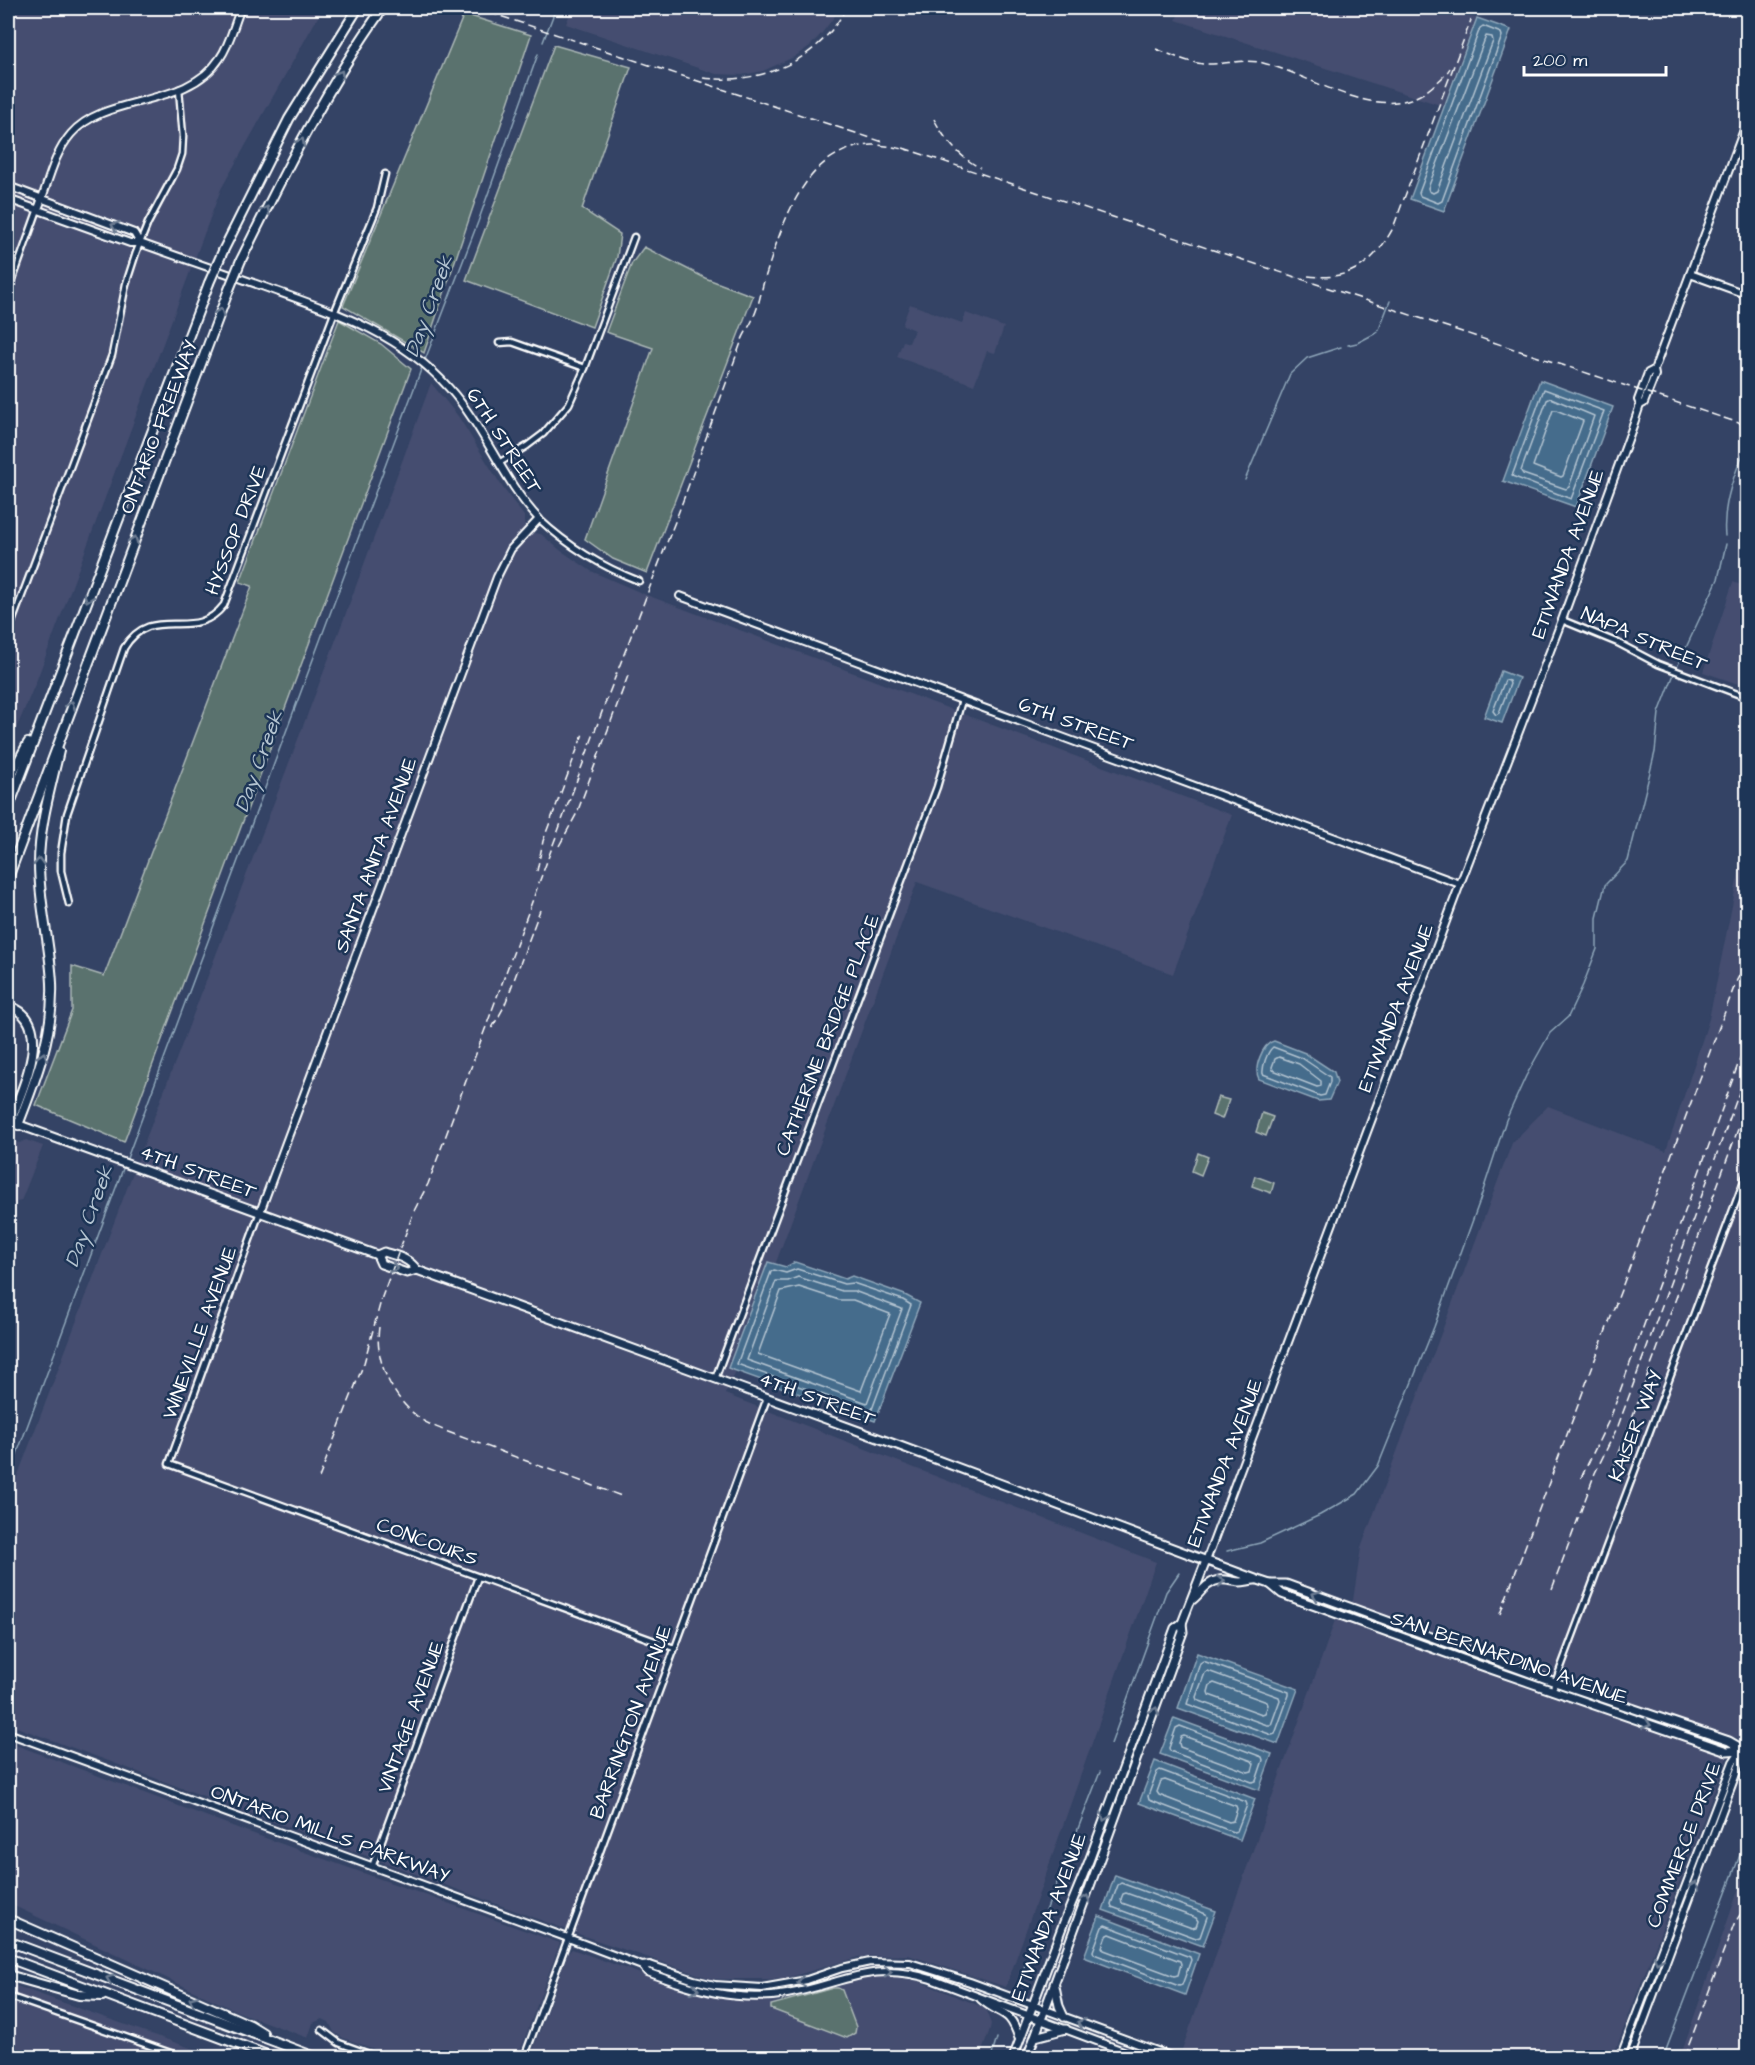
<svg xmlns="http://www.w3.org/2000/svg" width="1755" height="2065" viewBox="0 0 1755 2065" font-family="'Architects Daughter',sans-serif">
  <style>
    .built { fill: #444d6f }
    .green { fill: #5a726e; stroke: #acb8b6; stroke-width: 1.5 }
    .water { fill: #446c8c; stroke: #8fa7ba; stroke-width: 1.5 }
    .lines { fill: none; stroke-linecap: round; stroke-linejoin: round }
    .shore { stroke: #b4c4d1; stroke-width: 1.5 }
    .stream { stroke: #8fa7ba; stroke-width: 1.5 }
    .street-casing { stroke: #fff; stroke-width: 9 }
    .secondary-casing { stroke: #fff; stroke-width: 10 }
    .primary-casing { stroke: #fff; stroke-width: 11 }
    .highway-casing { stroke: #fff; stroke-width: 12 }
    .street { stroke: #1d3557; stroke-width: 4.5 }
    .secondary { stroke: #1d3557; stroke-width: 6 }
    .primary { stroke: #1d3557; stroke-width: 7 }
    .highway { stroke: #1d3557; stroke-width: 8 }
    .rail { stroke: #fff; stroke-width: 1.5; stroke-dasharray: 9 4.5; stroke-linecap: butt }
    .highway-bridge-casing { stroke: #fff; stroke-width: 12; stroke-linecap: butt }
    .highway-bridge { stroke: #1d3557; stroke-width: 8 }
    .oneway { stroke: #6c7c92 }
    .labels { text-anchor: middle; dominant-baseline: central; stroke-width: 5; stroke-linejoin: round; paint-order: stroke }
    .street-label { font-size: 20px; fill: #fff; stroke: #1d3557 }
    .water-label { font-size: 21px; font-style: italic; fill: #b4c4d1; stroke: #1d3557 }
  </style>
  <rect width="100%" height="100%" fill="#344365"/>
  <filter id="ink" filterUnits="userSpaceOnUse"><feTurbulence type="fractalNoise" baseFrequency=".0167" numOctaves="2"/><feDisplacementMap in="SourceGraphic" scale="12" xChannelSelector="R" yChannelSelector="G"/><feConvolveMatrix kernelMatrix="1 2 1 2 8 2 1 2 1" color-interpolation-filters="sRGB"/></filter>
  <g filter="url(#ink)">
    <g class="built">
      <polygon points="8,8 323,8 221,189 36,682 8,748"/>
      <polygon points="572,8 841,8 822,33 810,46 794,57 763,71 742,75 716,74 566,24"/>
      <polygon points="1181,8 1445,8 1476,18 1443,106 1176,20"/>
      <polygon points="910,304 962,323 966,313 1004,327 995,353 987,351 974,385 897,357 903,341 909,343 914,330 902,325"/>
      <polygon points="431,383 458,416 503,488 524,516 524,523 533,533 541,534 560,550 591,571 644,594 1232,815 1173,974 917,882 735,1373 725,1394 1156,1562 1006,1987 908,1955 858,1957 784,1979 712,1979 581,1935 8,1724 8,1501 343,621"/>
      <polygon points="1733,582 1747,587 1747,687 1703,672"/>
      <polygon points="1747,832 1747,1740 1735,1737 1613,2057 1179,2058 1334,1623 1353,1600 1361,1548 1512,1143 1548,1106 1666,1151 1709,1019"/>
      <polygon points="8,1139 19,1143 26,1140 43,1146 21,1201 13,1203 8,1200"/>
      <polygon points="8,1742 243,1830 560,1943 518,2057 397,2057 343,2038 334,2032 329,2022 322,2019 313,2023 308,2038 236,2011 8,1903"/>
      <polygon points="1747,1865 1747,2057 1680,2057"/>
      <polygon points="572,1949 690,1992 741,2000 778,2002 817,1994 863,1978 878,1976 900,1977 918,1981 985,2008 991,2024 990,2029 980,2057 530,2058 568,1953"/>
      <polygon points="8,1983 216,2057 8,2057"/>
    </g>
    <g class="green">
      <polygon points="464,14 531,35 424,353 343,306"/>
      <polygon points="554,45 631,67 582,209 620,234 617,257 592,327 466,280"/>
      <polygon points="644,247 705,278 753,296 647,573 613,559 585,539 653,348 606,332 632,263"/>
      <polygon points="339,320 381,344 411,369 124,1142 36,1105 72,1010 72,966 104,976 252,586 240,582"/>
      <polygon points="1218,1097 1229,1100 1222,1119 1212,1115"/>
      <polygon points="1262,1113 1273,1117 1266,1136 1256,1132"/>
      <polygon points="1198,1153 1208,1157 1201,1175 1192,1171"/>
      <polygon points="1255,1176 1274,1183 1271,1193 1252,1186"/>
      <polygon points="833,1988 838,1988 842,1990 856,2027 855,2033 847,2038 771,2009 771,2005"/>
    </g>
    <g class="water">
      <polygon points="1477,18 1511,30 1444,211 1410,199"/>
      <polygon points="1540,380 1613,407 1576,507 1503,481"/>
      <polygon points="1501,671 1519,678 1502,723 1484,717"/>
      <path d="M1274 1041 1305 1053 1334 1072 1337 1082 1329 1100 1318 1101 1259 1079C1253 1069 1262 1044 1274 1041Z"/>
      <polygon points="768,1262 786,1267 795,1262 845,1279 852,1276 905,1295 920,1303 875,1421 728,1368"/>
      <polygon points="1197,1653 1298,1689 1278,1744 1178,1708"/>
      <polygon points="1174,1718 1272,1754 1259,1790 1160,1754"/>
      <polygon points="1155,1761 1255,1799 1240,1840 1139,1803"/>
      <polygon points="1115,1875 1216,1911 1203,1946 1103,1910"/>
      <polygon points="1099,1916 1199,1954 1185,1995 1084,1957"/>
    </g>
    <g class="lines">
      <g class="shore">
        <polygon points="1483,26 1501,33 1502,36 1442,201 1438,203 1420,196 1419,193 1480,28"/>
        <polygon points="1486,36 1492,37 1493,41 1437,191 1433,193 1429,191 1428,188"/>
        <polygon points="1544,389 1604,411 1571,499 1512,476"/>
        <polygon points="1551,398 1594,416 1569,487 1566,489 1523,474 1521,471 1547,400"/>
        <polygon points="1553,410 1556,410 1583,421 1563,476 1561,477 1533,466"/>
        <polygon points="1505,680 1509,681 1510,684 1499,713 1496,715 1493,711"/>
        <path d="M1273 1047 1302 1058 1330 1077V1082L1325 1095 1320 1096 1263 1074C1262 1067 1267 1052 1273 1047Z"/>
        <polygon points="1279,1057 1299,1064 1321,1081 1321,1086 1317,1087 1273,1070 1272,1067 1275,1059"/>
        <polygon points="797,1269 844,1284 853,1283 903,1300 911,1305 871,1412 737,1364 771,1272 774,1270 786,1273"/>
        <polygon points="798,1277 842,1291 854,1291 902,1309 867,1403 747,1360 776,1281 788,1281"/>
        <polygon points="799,1287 839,1300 853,1300 890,1314 861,1391 758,1354 781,1291"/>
        <polygon points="1203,1661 1289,1692 1289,1695 1275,1734 1272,1735 1187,1704 1200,1663"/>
        <polygon points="1208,1671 1279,1697 1280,1700 1271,1725 1267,1725 1197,1700 1196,1697 1205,1673"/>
        <polygon points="1214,1683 1267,1702 1268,1705 1265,1713 1262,1714 1209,1695 1208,1692 1210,1685"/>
        <polygon points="1180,1726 1262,1757 1263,1760 1256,1781 1252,1782 1170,1751 1169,1748 1176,1728"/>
        <polygon points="1184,1736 1252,1761 1254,1764 1252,1771 1248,1772 1180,1747 1179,1743 1181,1737"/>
        <polygon points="1160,1770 1246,1802 1247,1805 1237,1831 1233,1832 1149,1800 1148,1796 1157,1772"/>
        <polygon points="1165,1780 1236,1806 1237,1809 1233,1821 1229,1822 1159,1795 1157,1792 1161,1781"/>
        <polygon points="1121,1883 1206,1914 1207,1917 1200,1937 1196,1938 1112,1907 1111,1904 1118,1885"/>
        <polygon points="1126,1893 1196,1918 1198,1921 1196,1927 1192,1928 1122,1903 1121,1899 1123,1894"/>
        <polygon points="1105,1925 1190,1957 1191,1960 1182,1985 1179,1986 1094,1954 1093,1951 1102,1927"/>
        <polygon points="1110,1934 1180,1961 1181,1964 1178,1975 1174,1976 1104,1950 1102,1947 1106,1936"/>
      </g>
      <g class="stream">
        <polyline points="543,42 556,8"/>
        <polyline points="1348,345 1357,343 1378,332 1390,301"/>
        <polyline points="425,360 478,222 538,54"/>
        <polyline points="1245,480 1290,374 1307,358 1341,347"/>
        <path d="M1725 536C1722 504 1735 471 1748 443"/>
        <polyline points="1677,667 1718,579 1726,544"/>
        <polyline points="126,1161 422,367"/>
        <polyline points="8,1478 124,1166"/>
        <polyline points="1227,1551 1260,1543 1320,1515 1357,1494 1378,1466 1434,1327 1479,1203 1506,1120 1526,1076 1550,1033 1568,1017 1583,985 1597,949 1597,918 1605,885 1628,861 1655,752 1659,713 1674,674"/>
        <polyline points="1111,1744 1166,1592 1179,1573"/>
        <polyline points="1017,1986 1100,1772"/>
        <polyline points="991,2058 997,2038"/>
        <polyline points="1663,2058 1748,1834"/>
      </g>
      <g class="street-casing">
        <g id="street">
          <polyline points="8,293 38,209"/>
          <polyline points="499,343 512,342 585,368"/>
          <polyline points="499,463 527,446 543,434 569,404 585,368 634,237"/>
          <path d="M539 519C569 547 600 566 639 581"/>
          <polyline points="1562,620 1618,643 1658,664 1748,698"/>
          <polyline points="8,633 112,355 126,284 136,253 148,223 177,169 182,154 183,136 179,89"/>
          <path d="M69 904 61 871V853L67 814 124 648C153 601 193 645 224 605L335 311 377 208 385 174"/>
          <polyline points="260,1212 169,1464 674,1648"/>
          <polyline points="715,1379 937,787 962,700"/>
          <polyline points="1552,1691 1748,1170"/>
          <polyline points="372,1867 478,1577"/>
          <polyline points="8,1996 185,2058"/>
          <polyline points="322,2030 339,2043 380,2058"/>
          <polyline points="524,2058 767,1398"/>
        </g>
      </g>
      <g class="secondary-casing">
        <g id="secondary">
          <polyline points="8,186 134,233 140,243"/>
          <path d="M8 199 130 243H140C184 259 229 274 273 290 338 313 402 335 449 388 485 428 502 480 539 519L511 549 497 577 260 1212"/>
          <path d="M38 209C48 184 53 155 71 134 106 93 187 109 220 58 230 44 234 24 241 8"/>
          <polyline points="1690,274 1748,295"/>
          <polyline points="1640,405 1644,403 1655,375 1654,370 1748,119"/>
          <polyline points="680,596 1460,884"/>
          <polyline points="1206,1561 1460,884 1562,620 1634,423 1640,405 1638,400 1648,373 1654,370"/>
          <path d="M8 1733 568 1938 642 1966 647 1972C692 1989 738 2003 787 1994 843 1984 870 1960 931 1979L1142 2058"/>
          <polyline points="642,1966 650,1965 694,1980 715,1985 762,1988 807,1980 842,1968 870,1962 910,1963 970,1982 1176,2058"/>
          <polyline points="1620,2058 1733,1762 1741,1750"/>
          <polyline points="1630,2058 1740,1763 1741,1751"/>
        </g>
      </g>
      <g class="primary-casing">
        <g id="primary">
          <path d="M14 1123 377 1255 384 1252C397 1256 409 1258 417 1270"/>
          <polyline points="377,1255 381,1264 407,1273 417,1270 900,1446 1258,1580 1270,1584 1282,1594 1479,1665 1727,1751 1741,1750"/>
          <polyline points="1270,1584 1286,1584 1555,1682 1729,1741 1748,1752"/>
          <path d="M1191 1601C1198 1596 1202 1589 1208 1585 1220 1576 1228 1581 1240 1582 1245 1582 1250 1580 1255 1580"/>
          <polyline points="1055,1986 1059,2006 1064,2017"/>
          <path d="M981 1999C1001 2017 1009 2007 1019 2038"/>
          <polyline points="1035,2037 1066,2029"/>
          <polyline points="1013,2058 1064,1922 1089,1861 1175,1628 1182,1623"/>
          <polyline points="1027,2058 1183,1632 1182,1623 1206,1561"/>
        </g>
      </g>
      <g class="highway-casing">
        <g id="highway">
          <polyline points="223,251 289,119 358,8"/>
          <path d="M241 260C284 173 327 86 383 8"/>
          <polyline points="8,781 28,743"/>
          <polyline points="8,809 209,283"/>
          <polyline points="8,878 228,292"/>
          <path d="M8 1006C57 1020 21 1091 10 1122"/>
          <path d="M18 1125C36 1079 54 1033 52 983 50 943 39 904 39 864 39 826 51 787 59 751"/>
          <polyline points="8,1919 250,2025 263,2033"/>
          <polyline points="8,1941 318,2058"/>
          <polyline points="8,1958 275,2058"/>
          <polyline points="8,1975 79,1995 102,1996"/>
        </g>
      </g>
      <use href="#street" class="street"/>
      <use href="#secondary" class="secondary"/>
      <use href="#primary" class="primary"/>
      <use href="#highway" class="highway"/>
      <g class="rail">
        <polyline points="476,8 883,142"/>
        <path d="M1156 49C1172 55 1188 63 1204 64 1225 65 1243 58 1263 63 1316 76 1384 130 1434 85 1440 80 1446 75 1450 68"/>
        <path d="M703 78C761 85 819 61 846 8"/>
        <path d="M934 119C946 142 959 156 980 168"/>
        <polyline points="903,148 1748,426"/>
        <path d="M1308 276C1349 281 1374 264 1393 228L1471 20"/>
        <polyline points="559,846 577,813 629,673"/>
        <polyline points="537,871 543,841 584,731"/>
        <polyline points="492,1028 504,1007 540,910"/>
        <path d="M379 1327C374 1362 393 1400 422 1420 430 1425 439 1428 448 1432L624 1497"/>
        <polyline points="1614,1467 1748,1102"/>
        <path d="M319 1478 364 1363 382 1297 399 1251 415 1209 428 1184 606 701 681 506 742 340C745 332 751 325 754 316 759 305 761 292 764 281 782 226 803 147 873 145 886 145 898 148 909 150"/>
        <polyline points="1581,1478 1611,1416 1748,1037"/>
        <polyline points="1552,1589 1595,1473 1618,1426 1636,1377 1748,1068"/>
        <polyline points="1500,1614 1736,982 1748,959"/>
        <polyline points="1684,2058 1734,1924 1748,1903"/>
      </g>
      <g class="highway-bridge-casing">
        <g id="highway-bridge">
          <polyline points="209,283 223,251"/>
          <polyline points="228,292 241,260"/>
        </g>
      </g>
      <use href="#highway-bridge" class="highway-bridge"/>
    </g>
    <defs><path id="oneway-chevron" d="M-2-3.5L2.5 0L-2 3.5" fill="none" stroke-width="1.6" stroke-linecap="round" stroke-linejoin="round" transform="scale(1.5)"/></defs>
    <g class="oneway">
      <use href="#oneway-chevron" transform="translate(340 74) rotate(-59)"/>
      <use href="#oneway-chevron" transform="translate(301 142) rotate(-61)"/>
      <use href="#oneway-chevron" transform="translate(266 210) rotate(-64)"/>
      <use href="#oneway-chevron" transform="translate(115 226) rotate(-160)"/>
      <use href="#oneway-chevron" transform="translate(220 312) rotate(-69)"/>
      <use href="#oneway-chevron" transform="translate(134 540) rotate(-69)"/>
      <use href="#oneway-chevron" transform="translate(88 598) rotate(111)"/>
      <use href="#oneway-chevron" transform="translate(71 705) rotate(-69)"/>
      <use href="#oneway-chevron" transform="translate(39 862) rotate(-89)"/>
      <use href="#oneway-chevron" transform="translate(43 1056) rotate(-73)"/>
      <use href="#oneway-chevron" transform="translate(394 1268) rotate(19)"/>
      <use href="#oneway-chevron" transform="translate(1221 1581) rotate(-10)"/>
      <use href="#oneway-chevron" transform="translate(1316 1595) rotate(-160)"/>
      <use href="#oneway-chevron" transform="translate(1155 1711) rotate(-70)"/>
      <use href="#oneway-chevron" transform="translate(1647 1724) rotate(19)"/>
      <use href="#oneway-chevron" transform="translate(1105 1817) rotate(110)"/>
      <use href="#oneway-chevron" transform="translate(1695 1885) rotate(-69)"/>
      <use href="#oneway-chevron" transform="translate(1086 1899) rotate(-70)"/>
      <use href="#oneway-chevron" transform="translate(1658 1960) rotate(111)"/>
      <use href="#oneway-chevron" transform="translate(888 1972) rotate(1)"/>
      <use href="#oneway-chevron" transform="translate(110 1979) rotate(-159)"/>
      <use href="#oneway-chevron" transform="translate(801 1982) rotate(166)"/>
      <use href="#oneway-chevron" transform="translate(695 1989) rotate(15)"/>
      <use href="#oneway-chevron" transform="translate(193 2000) rotate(-156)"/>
      <use href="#oneway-chevron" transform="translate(1081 2023) rotate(-161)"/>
    </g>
  </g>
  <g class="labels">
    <g class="street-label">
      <text transform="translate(159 427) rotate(-69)">ONTARIO FREEWAY</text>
      <text transform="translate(504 441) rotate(57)">6TH STREET</text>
      <text transform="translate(236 530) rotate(-69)">HYSSOP DRIVE</text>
      <text transform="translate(1568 554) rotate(-70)">ETIWANDA AVENUE</text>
      <text transform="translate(1644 639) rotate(23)">NAPA STREET</text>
      <text transform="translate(1076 724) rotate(20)">6TH STREET</text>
      <text transform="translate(376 855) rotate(-70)">SANTA ANITA AVENUE</text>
      <text transform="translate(1396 1008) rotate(-69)">ETIWANDA AVENUE</text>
      <text transform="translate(828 1035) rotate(-69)">CATHERINE BRIDGE PLACE</text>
      <text transform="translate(198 1172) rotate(20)">4TH STREET</text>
      <text transform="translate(200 1333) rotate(-70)">WINEVILLE AVENUE</text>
      <text transform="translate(817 1399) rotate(20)">4TH STREET</text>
      <text transform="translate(1636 1426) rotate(-69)">KAISER WAY</text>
      <text transform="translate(1225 1463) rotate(-69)">ETIWANDA AVENUE</text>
      <text transform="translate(427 1542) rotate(20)">CONCOURS</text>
      <text transform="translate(1509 1658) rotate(19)">SAN BERNARDINO AVENUE</text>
      <text transform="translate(411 1717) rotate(-70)">VINTAGE AVENUE</text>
      <text transform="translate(631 1722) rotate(-70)">BARRINGTON AVENUE</text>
      <text transform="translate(330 1834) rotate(20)">ONTARIO MILLS PARKWAY</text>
      <text transform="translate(1684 1845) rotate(-69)">COMMERCE DRIVE</text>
      <text transform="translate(1049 1917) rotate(-69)">ETIWANDA AVENUE</text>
    </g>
    <g class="water-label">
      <text transform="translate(429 306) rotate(-70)">Day Creek</text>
      <text transform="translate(259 761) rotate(-70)">Day Creek</text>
      <text transform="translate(89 1216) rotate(-70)">Day Creek</text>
    </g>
  </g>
  <rect width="1755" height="2065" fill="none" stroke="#1d3557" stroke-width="30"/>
  <rect x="15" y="15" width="1725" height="2035" fill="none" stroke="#fff" stroke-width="2" filter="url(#ink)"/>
  <path d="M1524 66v9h142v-9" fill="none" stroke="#ffffff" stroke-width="3"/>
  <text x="1533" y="66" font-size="18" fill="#ffffff" stroke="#1d3557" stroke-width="4.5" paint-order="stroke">200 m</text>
</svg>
